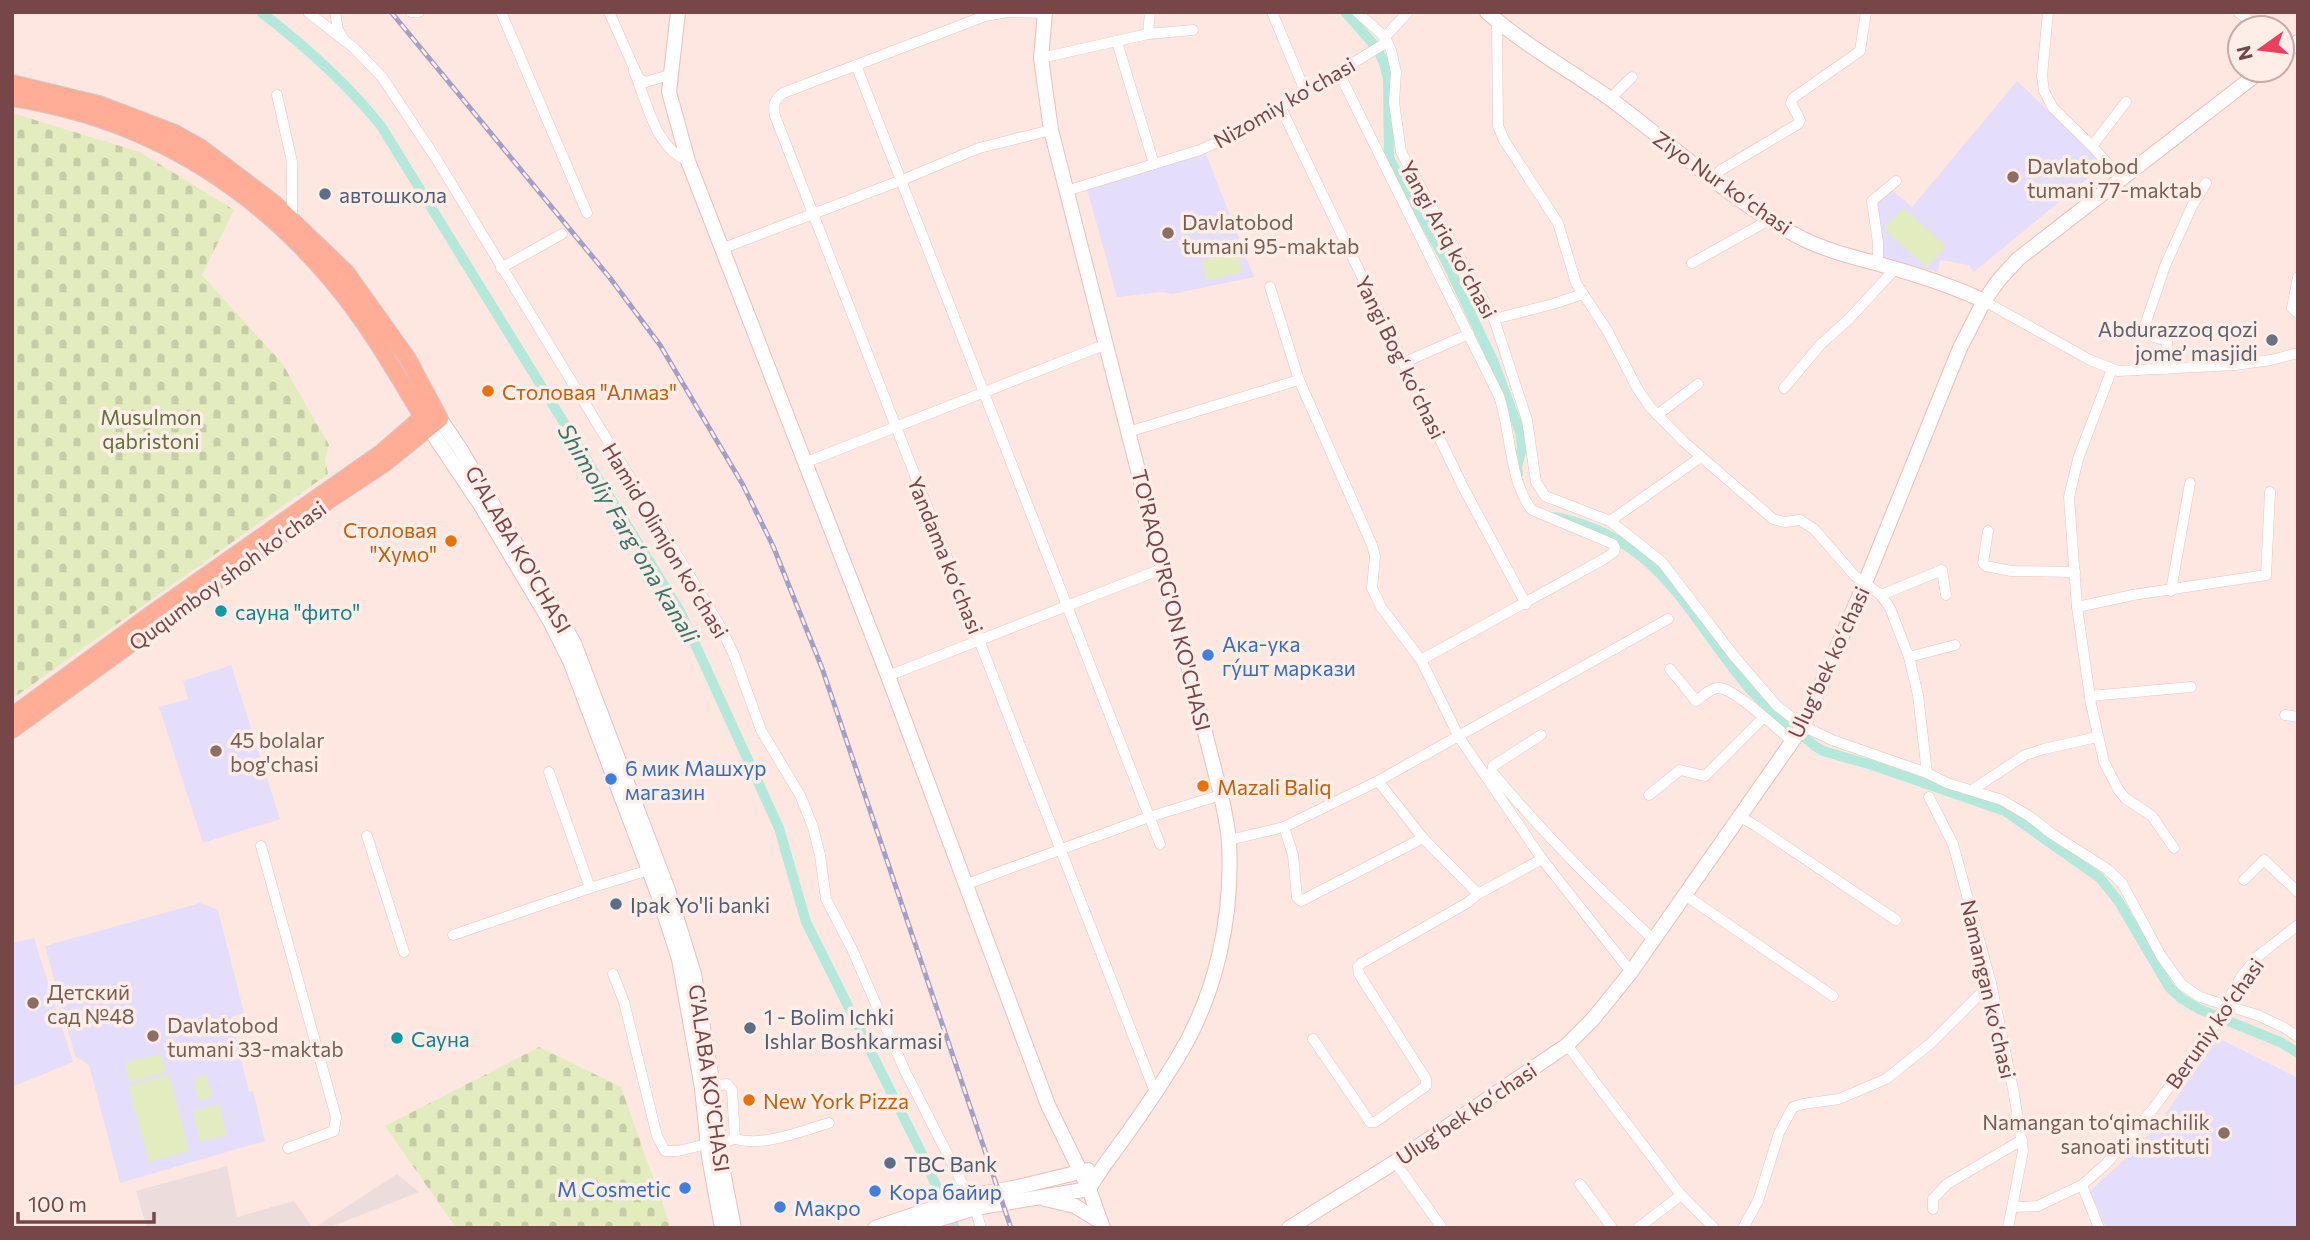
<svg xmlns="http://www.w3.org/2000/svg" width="2310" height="1240" viewBox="0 0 2310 1240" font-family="Commissioner,sans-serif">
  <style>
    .industrial { fill: #ecdddc }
    .education { fill: #e4defa }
    .green { fill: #e3ecbf }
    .cemetery { fill: url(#cemetery-stones) }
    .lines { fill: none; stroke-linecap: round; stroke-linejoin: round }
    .canal { stroke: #b4e8da; stroke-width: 10 }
    .street-casing { stroke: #e7c4c1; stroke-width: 11 }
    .secondary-casing { stroke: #eabebc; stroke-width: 16 }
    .primary-casing { stroke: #d6c8c8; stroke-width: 18 }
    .street { stroke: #fff; stroke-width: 10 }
    .secondary { stroke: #fff; stroke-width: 14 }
    .primary { stroke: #ffad96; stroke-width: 16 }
    .rail-casing { stroke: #a49fc7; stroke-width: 5 }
    .rail { stroke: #ffede8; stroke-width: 2.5; stroke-dasharray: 8; stroke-linecap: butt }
    .education-dot { fill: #8d6e63; stroke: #ffede8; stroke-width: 2.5 }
    .service-dot { fill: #5c6f8a; stroke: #ffede8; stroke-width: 2.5 }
    .worship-dot { fill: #6b7280; stroke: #ffede8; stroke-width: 2.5 }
    .food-dot { fill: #e8710a; stroke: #ffede8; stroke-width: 2.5 }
    .culture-dot { fill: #0f9aa8; stroke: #ffede8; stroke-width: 2.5 }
    .shop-dot { fill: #3f7fe0; stroke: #ffede8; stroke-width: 2.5 }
    .labels { text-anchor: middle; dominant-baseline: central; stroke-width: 7; stroke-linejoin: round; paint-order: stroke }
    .street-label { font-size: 21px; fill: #764649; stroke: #ffede8 }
    .education-label { font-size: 21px; fill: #785e54; stroke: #ffede8; text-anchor: start }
    .service-label { font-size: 21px; fill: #4e5e75; stroke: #ffede8; text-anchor: start }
    .worship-label { font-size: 21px; fill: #5b616d; stroke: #ffede8; text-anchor: end }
    .food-label { font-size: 21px; fill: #c56008; stroke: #ffede8; text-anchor: start }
    .park-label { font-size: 21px; fill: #607138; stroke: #ffede8 }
    .culture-label { font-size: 21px; fill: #0d838f; stroke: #ffede8; text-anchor: start }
    .shop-label { font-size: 21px; fill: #366cbe; stroke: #ffede8; text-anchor: start }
    .water-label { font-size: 23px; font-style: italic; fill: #377666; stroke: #ffede8 }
  </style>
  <defs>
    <pattern id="cemetery-stones" width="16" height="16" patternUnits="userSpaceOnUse" patternTransform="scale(1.75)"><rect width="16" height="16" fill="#e3ecbf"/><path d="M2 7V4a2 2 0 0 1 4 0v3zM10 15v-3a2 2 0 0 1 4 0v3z" fill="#c6cca6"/></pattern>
  </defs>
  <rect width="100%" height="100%" fill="#fee7e1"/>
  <g class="industrial">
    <polygon points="227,1166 237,1217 294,1201 313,1228 147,1228 136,1191"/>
    <polygon points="397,1174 419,1192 328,1228 314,1228"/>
  </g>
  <g class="education">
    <polygon points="2017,81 2105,164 1974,272 1969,265 1940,260 1938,272 1884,260 1878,202 1892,190 1912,207"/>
    <polygon points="1206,154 1254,277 1172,294 1163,292 1117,297 1087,189"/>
    <polygon points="231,665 280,819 203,843 159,707 188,699 183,681"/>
    <polygon points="200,903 218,910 244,1013 231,1017 249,1092 253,1091 265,1141 120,1183 89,1065 75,1056 45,946"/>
    <polygon points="34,938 73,1062 12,1087 12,943"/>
    <polygon points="2218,1038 2298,1078 2298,1228 2106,1228 2090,1191 2139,1146 2161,1120"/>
  </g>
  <g class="green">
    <polygon points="1903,208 1946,246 1927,267 1884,229"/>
    <polygon points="1237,252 1242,272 1207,281 1202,261"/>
    <polygon points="161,1054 166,1072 130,1082 125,1063"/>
    <polygon points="169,1075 189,1151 149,1162 129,1086"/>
    <polygon points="206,1075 212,1097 199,1101 194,1079"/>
    <polygon points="219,1105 227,1135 201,1142 193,1111"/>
  </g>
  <g class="cemetery">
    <polygon points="12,113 140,152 234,210 202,275 282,363 329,445 325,459 328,474 12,699"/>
    <polygon points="539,1047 621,1087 671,1228 456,1228 385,1126"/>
  </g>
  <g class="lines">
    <g class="canal">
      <path d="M261 12C305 46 346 82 381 126L680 611 779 828 806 922 921 1152 955 1228"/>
      <polyline points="1345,12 1376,47 1384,63 1388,79 1389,158 1447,263 1494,363 1520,432 1522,447 1517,467 1518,474"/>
      <path d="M1555 517C1658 538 1684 608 1743 681 1763 706 1791 726 1815 746L1823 751 1872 765 2005 811 2100 878 2119 902 2169 987 2182 999 2199 1009 2280 1042 2298 1053"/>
    </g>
    <g class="street-casing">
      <g id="street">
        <polyline points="308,12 354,48 382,77 437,160 719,624 734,655 761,730 800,795 813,827 820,855 826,899 852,949 905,1071 975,1208 981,1228"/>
        <polyline points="335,12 338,30 343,38"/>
        <polyline points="411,12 419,12"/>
        <polyline points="501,12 587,213"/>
        <polyline points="609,12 639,79 646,82 669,75"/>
        <polyline points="1272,12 1305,91"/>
        <polyline points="1357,12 1385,37 1391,50 1396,72 1394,102 1401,152 1494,319 1527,420 1536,482 1545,496 1610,521 1662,562 1734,656 1777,706 1803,726 1832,740 1927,773 1947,783 2002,800 2029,816 2052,834 2107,869 2122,883 2161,956 2182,985 2200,997 2257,1015 2285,1028 2298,1037"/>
        <polyline points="2048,12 2042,76 2044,91 2053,108 2092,146 2122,180"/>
        <polyline points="2238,12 2260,28"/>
        <path d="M1045 13 1008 12 985 16 783 93C774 100 773 105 775 116L1155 1092"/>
        <polyline points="1497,21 1498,126 1504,140 1558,223 1576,283 1607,330 1637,388 1650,407 1683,441 1773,519 1785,522 1800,520 1814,529 1855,576 1881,595 1890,608 1909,657 1918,695 1927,773"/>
        <polyline points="1148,34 1150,12"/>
        <polyline points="1117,42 1154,164"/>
        <polyline points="1041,58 1148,34 1193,30"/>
        <polyline points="856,65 1160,844"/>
        <path d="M634 71C647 102 655 148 688 161"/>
        <path d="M1338 71 1499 396C1511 431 1509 481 1532 510L1613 544 1615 548 1614 552 1604 559 1421 660"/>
        <polyline points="277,95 292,162 292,219"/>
        <polyline points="1610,99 1632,77"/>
        <polyline points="1281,108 1462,485 1526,604"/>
        <polyline points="2092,146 2126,102"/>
        <polyline points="1712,179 1721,170 1798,124 1800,120 1791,103 1793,98 1860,51 1866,12"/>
        <polyline points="1066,191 1200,150 1244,130 1384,44 1385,37 1408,12"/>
        <polyline points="721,249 902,180 979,148 1051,130"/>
        <polyline points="1692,263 1771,219"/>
        <polyline points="1878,264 1878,243 1872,201 1896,181"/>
        <polyline points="501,268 562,234"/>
        <polyline points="2298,277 2292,308 2298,313"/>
        <polyline points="1270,287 1299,380 1372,545 1375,556 1372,588 1381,607 1421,660 1459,737 1542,859 1631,972"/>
        <polyline points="1984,301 2090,360 2118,371 2235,365 2271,360 2298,353"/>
        <polyline points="1494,319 1553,304 1583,294"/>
        <polyline points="1405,362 1469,334"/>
        <polyline points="2112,369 2078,459 2069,497 2077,607 2091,704 2104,762 2118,789 2125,798 2152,816 2174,848"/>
        <polyline points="2166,369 2167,341 2145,334 2143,331 2165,266 2193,204 2206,183"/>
        <polyline points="1784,388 1821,344 1848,320 1895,269"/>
        <polyline points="1657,415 1698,384"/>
        <polyline points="1128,432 1299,380"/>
        <polyline points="804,463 1104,345"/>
        <polyline points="1610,521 1701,457"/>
        <polyline points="1988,531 1983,563 1986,566 2011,571 2075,572"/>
        <polyline points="2171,591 2190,483"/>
        <polyline points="1881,595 1942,570 1946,595"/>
        <polyline points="2077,607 2133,595 2266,575 2270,492"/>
        <polyline points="1909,657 1955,645"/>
        <path d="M1670 669 1696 701C1703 696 1712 687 1720 688 1736 690 1779 730 1793 742"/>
        <polyline points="888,676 1164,568"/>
        <polyline points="2090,696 2191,687"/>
        <polyline points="2285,715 2298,717"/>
        <path d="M1541 735 1493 766 1492 772C1542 832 1597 887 1654 940"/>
        <polyline points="549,772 590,888 649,870"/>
        <polyline points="1378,781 1423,838 1478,894"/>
        <polyline points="1972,790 2025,755 2044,749 2097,737"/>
        <polyline points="1649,795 1680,770 1705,776 1764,717"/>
        <polyline points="1929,797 1953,844 1991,983 2014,1094 2023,1151 2008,1228"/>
        <polyline points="1739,816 1756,826 1896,920"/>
        <polyline points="1284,827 1293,855 1297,897 1301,901 1423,838"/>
        <polyline points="367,836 404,952"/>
        <polyline points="1229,840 1284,827 1378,781 1668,619"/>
        <polyline points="261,846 336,1117 334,1131 288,1148"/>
        <polyline points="2244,880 2264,860 2298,892"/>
        <polyline points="967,884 1149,817 1221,795"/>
        <polyline points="1685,895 1833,996"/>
        <polyline points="453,935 590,888"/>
        <polyline points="613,974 624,1002 657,1136 665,1151 678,1151 707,1144"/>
        <polyline points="1313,1039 1370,1122 1375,1122 1426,1086 1426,1079 1359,974 1358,967 1362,963 1467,903 1478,894 1542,859"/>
        <polyline points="1567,1045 1681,1195 1714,1228"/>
        <polyline points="708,1087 727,1084 732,1090 735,1139 718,1143"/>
        <path d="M735 1139C765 1147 800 1131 829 1123"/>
        <polyline points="1395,1162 1442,1228"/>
        <polyline points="1580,1184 1612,1228"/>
        <polyline points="2014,1207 2038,1206 2082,1185"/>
        <polyline points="1933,1209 1933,1199 1947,1184 2022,1140"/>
        <polyline points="1638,1228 1681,1195"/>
        <polyline points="1743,1228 1758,1201 1779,1133 1793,1107 1803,1104 1839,1099 1886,1079 1931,1043 1991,983"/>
        <polyline points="2099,1228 2082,1185 2106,1164 2153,1109 2212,1029 2241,977 2258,956 2298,925"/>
      </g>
    </g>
    <g class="secondary-casing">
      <g id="secondary">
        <polyline points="678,12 669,92 688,161 888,676 1048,1105 1089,1189 1103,1228"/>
        <path d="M1487 12C1524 45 1568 69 1609 98 1673 145 1732 202 1803 239 1828 251 1853 257 1879 264 1915 274 1951 285 1984 301"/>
        <polyline points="2282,54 2298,42"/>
        <polyline points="440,419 461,450 574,643 668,890 694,974 713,1086 720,1156 734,1228"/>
        <polyline points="429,428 480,504 551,623 570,661 658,894 679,959 702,1088 709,1157 722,1228"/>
        <polyline points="1045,1199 1075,1206 1101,1222"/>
        <polyline points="875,1228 969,1196 1018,1187 1088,1170"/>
        <path d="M911 1228 975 1208 1089 1189C1098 1173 1108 1160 1119 1145 1140 1116 1160 1087 1178 1057 1217 993 1233 915 1229 842 1228 826 1224 810 1221 795L1051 130 1041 58 1045 12"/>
        <polyline points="1289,1228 1395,1162 1567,1045 1593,1019 1631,972 1803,726 1865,583 1960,348 1984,301 1998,281 2018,259 2262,70"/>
      </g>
    </g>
    <g class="primary-casing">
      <g id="primary">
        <polyline points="12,83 99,104 175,133 200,147 274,203 346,272 408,359 440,419 384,464 331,499 12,730"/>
        <path d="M12 98C142 118 248 181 332 281 370 326 399 378 429 428"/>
        <polyline points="12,716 147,617 382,452 429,411"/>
      </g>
    </g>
    <use href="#street" class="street"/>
    <use href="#secondary" class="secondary"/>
    <use href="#primary" class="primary"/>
    <g class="rail-casing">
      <polyline id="rail" points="391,12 610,278 660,345 743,485 773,546 822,668 1011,1228"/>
    </g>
    <use href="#rail" class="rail"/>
  </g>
  <g class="education-dot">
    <circle cx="2013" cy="177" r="7"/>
    <circle cx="1168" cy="233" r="7"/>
    <circle cx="216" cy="751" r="7"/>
    <circle cx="33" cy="1003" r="7"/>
    <circle cx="153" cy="1036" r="7"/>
    <circle cx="2224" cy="1133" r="7"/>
  </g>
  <g class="service-dot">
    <circle cx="325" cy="194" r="7"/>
    <circle cx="616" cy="904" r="7"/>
    <circle cx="750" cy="1028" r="7"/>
    <circle cx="890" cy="1163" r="7"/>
  </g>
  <circle class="worship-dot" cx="2272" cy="340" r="7"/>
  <g class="food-dot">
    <circle cx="488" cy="391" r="7"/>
    <circle cx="451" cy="541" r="7"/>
    <circle cx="1203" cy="786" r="7"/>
    <circle cx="749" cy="1100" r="7"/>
  </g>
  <g class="culture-dot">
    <circle cx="221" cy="611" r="7"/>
    <circle cx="397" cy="1038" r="7"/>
  </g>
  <g class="shop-dot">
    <circle cx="1208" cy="655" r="7"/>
    <circle cx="611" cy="779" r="7"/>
    <circle cx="685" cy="1188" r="7"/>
    <circle cx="875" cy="1191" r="7"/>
    <circle cx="780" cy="1207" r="7"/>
  </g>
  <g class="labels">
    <g class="street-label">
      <text transform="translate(1284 102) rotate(-30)">Nizomiy koʻchasi</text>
      <text transform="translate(1723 182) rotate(35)">Ziyo Nur koʻchasi</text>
      <text transform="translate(1449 239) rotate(61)">Yangi Ariq koʻchasi</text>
      <text transform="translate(1401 357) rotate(64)">Yangi Bogʻ koʻchasi</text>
      <text transform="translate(666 540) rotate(59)">Hamid Olimjon koʻchasi</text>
      <text transform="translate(519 549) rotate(60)">G'ALABA KO'CHASI</text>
      <text transform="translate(946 555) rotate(68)">Yandama koʻchasi</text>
      <text transform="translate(227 575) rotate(-36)">Ququmboy shoh koʻchasi</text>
      <text transform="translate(1172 600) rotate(76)">TO'RAQO'RG'ON KO'CHASI</text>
      <text transform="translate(1828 662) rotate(-65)">Ulugʻbek koʻchasi</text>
      <text transform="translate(1989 989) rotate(77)">Namangan koʻchasi</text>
      <text transform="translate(2214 1023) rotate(-55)">Beruniy koʻchasi</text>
      <text transform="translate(710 1078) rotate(82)">G'ALABA KO'CHASI</text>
      <text transform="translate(1466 1113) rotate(-34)">Ulugʻbek koʻchasi</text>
    </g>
    <g class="education-label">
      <text x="2027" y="165">Davlatobod<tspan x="2027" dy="24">tumani 77-maktab</tspan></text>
      <text x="1182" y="221">Davlatobod<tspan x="1182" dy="24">tumani 95-maktab</tspan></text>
      <text x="230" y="739">45 bolalar<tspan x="230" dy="24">bog'chasi</tspan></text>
      <text x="47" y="991">Детский<tspan x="47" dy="24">сад №48</tspan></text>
      <text x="167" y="1024">Davlatobod<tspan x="167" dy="24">tumani 33-maktab</tspan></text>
      <text x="2210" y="1121" text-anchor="end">Namangan to‘qimachilik<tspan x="2210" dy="24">sanoati instituti</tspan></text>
    </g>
    <g class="service-label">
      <text x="339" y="194">автошкола</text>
      <text x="630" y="904">Ipak Yo'li banki</text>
      <text x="764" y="1016">1 - Bolim Ichki<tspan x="764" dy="24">Ishlar Boshkarmasi</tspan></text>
      <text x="904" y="1163">TBC Bank</text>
    </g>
    <g class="worship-label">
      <text x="2258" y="328">Abdurazzoq qozi<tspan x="2258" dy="24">jome’ masjidi</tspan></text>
    </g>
    <g class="food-label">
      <text x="502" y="391">Столовая "Алмаз"</text>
      <text x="437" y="529" text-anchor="end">Столовая<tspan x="437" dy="24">"Хумо"</tspan></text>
      <text x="1217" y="786">Mazali Baliq</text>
      <text x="763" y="1100">New York Pizza</text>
    </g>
    <g class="park-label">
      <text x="151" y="416">Musulmon<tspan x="151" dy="24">qabristoni</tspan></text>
    </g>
    <g class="culture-label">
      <text x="235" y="611">сауна "фито"</text>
      <text x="411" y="1038">Сауна</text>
    </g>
    <g class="shop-label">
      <text x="1222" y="643">Ака-ука<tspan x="1222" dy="24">гу́шт маркази</tspan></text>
      <text x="625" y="767">6 мик Машхур<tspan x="625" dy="24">магазин</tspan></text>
      <text x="671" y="1188" text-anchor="end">M Cosmetic</text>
      <text x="889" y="1191">Кора байир</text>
      <text x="794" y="1207">Макро</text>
    </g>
    <g class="water-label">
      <text transform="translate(629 533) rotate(59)">Shimoliy Fargʻona kanali</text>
    </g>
  </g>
  <rect width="2310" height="1240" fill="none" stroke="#764649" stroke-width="28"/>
  <g transform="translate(2261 49) rotate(256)"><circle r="33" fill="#ffede8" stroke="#c8aaa8" stroke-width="2"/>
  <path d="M0-5L12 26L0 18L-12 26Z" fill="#ef3e5f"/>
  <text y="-10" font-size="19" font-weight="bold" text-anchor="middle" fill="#764649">N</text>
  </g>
  <path d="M18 1212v10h136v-10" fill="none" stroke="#764649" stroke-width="3.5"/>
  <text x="28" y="1212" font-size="21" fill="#764649" stroke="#ffede8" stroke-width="5" paint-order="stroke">100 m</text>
</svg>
